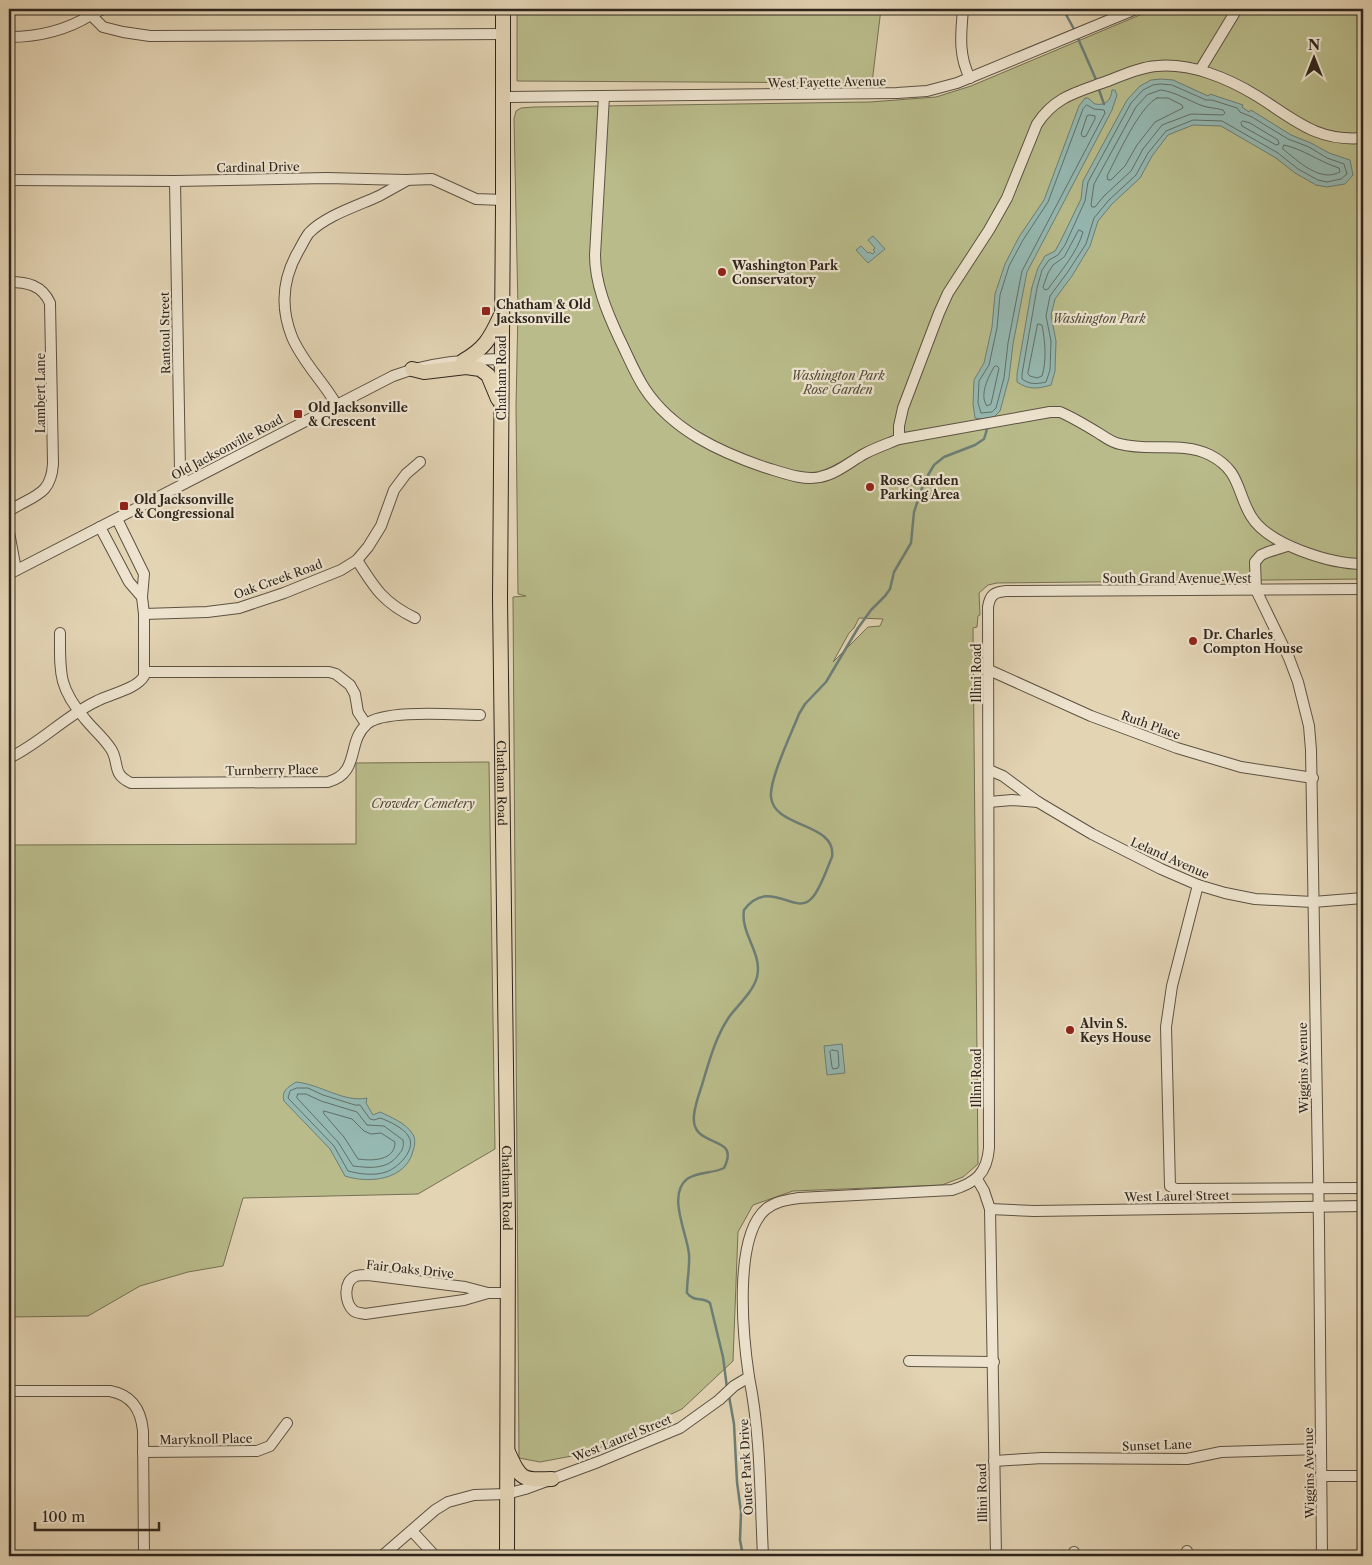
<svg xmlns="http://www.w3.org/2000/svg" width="1372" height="1565" viewBox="0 0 1372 1565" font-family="'Libre Caslon Text',serif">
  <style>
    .green { fill: #b9bb8a; stroke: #747054; fill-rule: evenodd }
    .water { fill: #95b8b1; stroke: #6c7e76 }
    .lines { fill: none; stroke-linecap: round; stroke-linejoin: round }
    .shore { stroke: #626f67; stroke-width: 1 }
    .stream { stroke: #6c7e76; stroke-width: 2.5 }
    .minor-casing { stroke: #5c5243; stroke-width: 12 }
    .major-casing { stroke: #2f261d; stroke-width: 16 }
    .minor { stroke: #ede3ce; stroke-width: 10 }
    .major { stroke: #e3d4b4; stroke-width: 14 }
    .poi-dot { fill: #8f2418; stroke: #ede3ce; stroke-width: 2 }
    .labels { text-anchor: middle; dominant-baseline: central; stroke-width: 4.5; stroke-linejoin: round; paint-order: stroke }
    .street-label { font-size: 12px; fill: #2f261d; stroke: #ede3ce }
    .poi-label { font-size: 12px; font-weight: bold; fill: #2f261d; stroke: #ede3ce; text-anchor: start }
    .park-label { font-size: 12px; font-style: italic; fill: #524b38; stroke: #ede3ce }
  </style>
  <rect width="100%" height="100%" fill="#e3d4b4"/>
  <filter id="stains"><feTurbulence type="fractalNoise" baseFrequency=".004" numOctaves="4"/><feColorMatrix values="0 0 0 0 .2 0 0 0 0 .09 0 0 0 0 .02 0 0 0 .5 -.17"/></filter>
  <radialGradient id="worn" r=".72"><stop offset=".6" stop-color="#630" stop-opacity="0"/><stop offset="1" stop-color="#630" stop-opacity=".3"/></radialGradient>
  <g class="green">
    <polygon points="517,9 881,9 872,83 517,81"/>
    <path d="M1154 9H1363V579L997 583 988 585 979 593 980 615 978 616 977 627 973 628 978 1164 963 1177 942 1185 793 1191 753 1205 738 1232 733 1361 682 1409 588 1453 540 1462 519 1458 513 597 526 596 518 594 516 406 518 309 514 119 516 111 521 108 534 107 870 102 936 97 971 86ZM859 618 883 619 880 626 868 627 833 662 849 633 854 628Z"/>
    <polygon points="489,762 495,1149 418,1194 243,1198 223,1266 188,1272 140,1286 88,1316 9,1317 9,845 356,844 356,763"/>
  </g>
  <g class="water">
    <path d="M1161 79 1173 80 1208 96 1210 94 1243 105 1242 107 1249 112 1251 110 1291 135 1311 143 1329 153 1350 160 1353 175 1345 184 1327 187 1316 185 1295 173 1276 158 1221 126 1193 125 1168 135 1152 156 1140 178 1112 204 1098 221 1090 246 1072 276 1055 299 1051 315 1056 341 1055 371 1051 385C1037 389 1029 390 1017 382V374L1032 287 1038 268 1045 256 1055 251 1060 242 1081 199 1083 181 1127 100 1140 86 1151 80Z"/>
    <path d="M1112 90H1115L1117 95 1112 110 1027 272 1013 344 1009 378 1000 411 994 417 980 419 975 418 973 404 974 380 984 363 992 327 995 294 1005 264 1019 237 1044 200 1079 106 1085 98H1088L1095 104C1106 106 1111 100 1112 90Z"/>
    <polygon points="873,236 885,249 868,263 856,250 861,246 868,253 870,252 872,254 875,252 873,250 875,248 868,240"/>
    <polygon points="842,1044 845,1073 827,1075 824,1046"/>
    <path d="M296 1082C320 1084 344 1103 367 1098L366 1103 373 1115 380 1112C391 1117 405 1123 412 1133 416 1138 415 1145 413 1151 406 1180 369 1184 345 1176L330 1149 284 1101C281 1091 288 1087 296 1082Z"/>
  </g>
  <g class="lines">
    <g class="shore">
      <path d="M1161 84 1172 85 1206 100H1212L1237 108 1240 112 1252 117 1288 139 1309 147 1327 158 1344 164 1347 174 1341 179 1327 182 1318 180 1298 169 1278 153 1222 121 1193 120 1166 131 1148 153 1136 175 1109 200 1094 218 1086 244 1067 273 1050 296 1046 316 1051 341 1050 370 1046 382C1037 384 1030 385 1022 379V374L1037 288 1042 270 1049 260 1058 255 1065 245 1085 201 1088 182 1131 103 1143 90 1153 85Z"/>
      <path d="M1161 90C1176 92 1189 101 1203 106 1210 108 1216 108 1223 110L1225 113 1223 115 1191 114 1162 125 1143 149 1131 171 1104 196 1095 207H1092L1091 205 1094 184 1136 107 1147 95Z"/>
      <path d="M1157 98H1168L1182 105 1183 108 1155 122 1137 145 1125 166 1111 180H1108L1107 176C1117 157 1139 107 1157 98Z"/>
      <polygon points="1087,105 1094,109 1104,110 1105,113 1022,271 1008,343 1004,378 996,408 992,412 981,413 978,403 979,381 989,365 997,328 1000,295 1009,266 1023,240 1048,202 1083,109"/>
      <polygon points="1090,115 1095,116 1095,119 1086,136 1083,137 1081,134 1087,116"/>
      <polygon points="1243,121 1250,123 1278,140 1279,144 1276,145 1242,126 1241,123"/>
      <path d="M1284 145C1303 149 1320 162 1339 168L1340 172C1320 183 1298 161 1283 149Z"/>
      <path d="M1079 230 1083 232C1077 253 1060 272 1048 289L1045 290 1043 287 1048 273 1053 265 1064 257Z"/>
      <path d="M1038 324 1042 325C1045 341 1047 360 1042 376L1037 378 1030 376 1028 374Z"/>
      <path d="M997 366 999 368 991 404 987 406C979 395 988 378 994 367Z"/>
      <polygon points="832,1050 838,1051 839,1066 838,1068 833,1069 832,1067 830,1052"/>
      <path d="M297 1088H308L323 1095 355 1105H360L370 1119 374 1120 380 1118C389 1121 404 1128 409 1137 416 1150 398 1168 386 1172 375 1176 359 1174 348 1171L334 1146 288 1098 290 1091Z"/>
      <path d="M298 1094H306L321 1101 357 1112 367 1125 384 1126 403 1140C404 1145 403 1150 399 1154 388 1170 370 1168 353 1166L338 1142 297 1098Z"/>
      <path d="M324 1111 352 1119 364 1131 371 1134 381 1133 395 1142C395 1161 372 1161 358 1159L344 1137 324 1114Z"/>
    </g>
    <g class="stream">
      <polyline points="1063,9 1075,31"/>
      <polyline points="1077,36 1097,82"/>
      <polyline points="1098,87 1104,104"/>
      <path d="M727 1388 723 1357 710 1303C702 1296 695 1303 687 1293 687 1279 690 1267 689 1254 687 1233 667 1195 687 1179 698 1171 712 1174 724 1168 742 1132 690 1151 694 1115 695 1105 699 1094 702 1085 709 1062 715 1038 729 1017 738 1005 753 992 757 977 763 953 740 934 744 910 769 877 795 916 811 899 820 891 827 868 832 857 837 822 774 829 771 797 769 780 792 732 799 714L805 704 826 682 858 628 871 610 885 596 890 589 894 572 911 543 914 512 924 482 934 465 944 457 975 445 984 439 988 426"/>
      <polyline points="729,1396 734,1424 737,1482 741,1512 740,1540 743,1556"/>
    </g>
    <g class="minor-casing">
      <g id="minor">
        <path d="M963 9C961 33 958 55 970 78"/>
        <polyline points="91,15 103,9"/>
        <path d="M9 37C39 37 65 31 91 15L103 27 123 32 150 36 503 34"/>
        <polyline points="1200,70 1237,9"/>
        <path d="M604 96 595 255C595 284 607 312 619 338 628 356 635 374 645 389 672 430 720 452 764 467 781 472 803 481 820 477 836 474 850 462 864 454 875 448 887 444 899 439L1050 412H1060C1074 418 1087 426 1100 434 1106 438 1113 443 1120 444 1149 452 1182 441 1210 455 1241 471 1236 491 1251 516 1268 545 1331 564 1363 564"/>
        <polyline points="503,97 897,93 927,91 957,83 1136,9"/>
        <polyline points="9,180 175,181 327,178 406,180 432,179 476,199 503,200"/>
        <polyline points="175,181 180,470 185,483"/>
        <path d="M9 282C27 282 42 285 50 303L53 464C51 496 33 495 9 511"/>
        <path d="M336 404C323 381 303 363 292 337 280 307 283 277 299 250 302 245 305 238 309 233 325 216 357 206 379 196 388 191 397 186 406 181"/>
        <path d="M899 439V426L903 408 939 313 948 293 989 230 1007 198 1037 124C1054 98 1074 93 1102 83 1119 77 1139 67 1157 66 1191 63 1228 78 1257 96 1294 119 1316 142 1363 138"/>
        <polyline points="100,527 129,582 142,597"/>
        <polyline points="9,532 16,570"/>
        <polyline points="1287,546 1268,552 1261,555 1255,562 1256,590 1289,658 1298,682 1309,726 1311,750 1319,1228 1322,1556"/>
        <path d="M357 560C375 589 384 603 415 618"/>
        <path d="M9 574 393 376C431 362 461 360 502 359"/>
        <polyline points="144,614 207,612 239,608 284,593 341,570 357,560 368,547 381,526 394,490 406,474 420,462"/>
        <path d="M60 633C60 673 58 687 85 719 93 729 104 738 111 749 120 763 111 774 131 783L328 782C361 773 346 742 367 724 384 709 456 715 480 715"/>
        <polyline points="989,670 1091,716 1177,748 1241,767 1313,778"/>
        <polyline points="144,672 329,672 336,674 350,685 355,694 358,712 366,724"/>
        <path d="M9 758C41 743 65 716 97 701 110 694 137 689 144 676V614L142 597 144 574 117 519"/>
        <polyline points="989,770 1003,776 1038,802 1092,834 1161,869 1198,885 1225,893 1255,899 1313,902 1363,898"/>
        <polyline points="989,802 1012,800 1038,802"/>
        <polyline points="1198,885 1172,986 1166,1027 1170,1186 1176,1189 1363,1188"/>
        <polyline points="977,1179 984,1191 990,1209 996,1556"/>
        <polyline points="990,1209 1034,1211 1363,1206"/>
        <path d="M488 1293 465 1287 368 1275C365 1275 360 1275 356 1276 343 1281 344 1303 354 1311 357 1313 361 1313 365 1314L464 1300 488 1293H508"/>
        <polyline points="909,1361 994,1362"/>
        <path d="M749 1377C761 1436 760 1496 763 1556"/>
        <path d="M9 1391H110C132 1395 141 1410 143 1431L144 1556"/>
        <polyline points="143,1452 257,1451 270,1446 287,1423"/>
        <polyline points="994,1461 1042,1458 1187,1459 1221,1452 1321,1449"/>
        <polyline points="1321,1476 1363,1476"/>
        <polyline points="412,1531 435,1556"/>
        <polyline points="1187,1551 1187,1556"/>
        <path d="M382 1556 435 1510 448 1502 474 1495 506 1494 525 1489 598 1462 680 1428 719 1400 734 1386 749 1377C743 1337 733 1237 766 1209 776 1201 787 1200 799 1198L952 1190C975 1183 987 1174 989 1148L988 607C990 595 994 592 1006 591L1363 589"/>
        <polyline points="1074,1556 1074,1552"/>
      </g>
    </g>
    <g class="major-casing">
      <g id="major">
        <path id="s1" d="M503 9V206L500 598 508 1224 507 1556"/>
        <path d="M463 361C484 349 490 339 500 317"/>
        <polyline points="412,369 424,372 466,367 480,369 488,375 498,399"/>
        <path d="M508 1452C521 1480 521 1480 552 1479"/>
      </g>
    </g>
    <use href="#minor" class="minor"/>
    <use href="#major" class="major"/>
  </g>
  <g class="poi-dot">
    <circle cx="722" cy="272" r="5"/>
    <rect x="481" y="306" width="10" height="10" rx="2.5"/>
    <rect x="293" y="409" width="10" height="10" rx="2.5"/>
    <circle cx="870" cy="487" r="5"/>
    <rect x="119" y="501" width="10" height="10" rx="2.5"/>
    <circle cx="1193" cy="641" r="5"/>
    <circle cx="1070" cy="1030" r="5"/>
  </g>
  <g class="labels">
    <g class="street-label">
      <text transform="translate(827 82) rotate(-1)">West Fayette Avenue</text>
      <text transform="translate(258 167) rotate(-1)">Cardinal Drive</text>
      <text transform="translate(165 333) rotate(-91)">Rantoul Street</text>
      <text transform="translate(501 378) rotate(-90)">Chatham Road</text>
      <text transform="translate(40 393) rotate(-90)">Lambert Lane</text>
      <text transform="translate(227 447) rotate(-28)">Old Jacksonville Road</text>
      <text x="1177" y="578">South Grand Avenue West</text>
      <text transform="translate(278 579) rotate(-20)">Oak Creek Road</text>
      <text transform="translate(976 673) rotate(-90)">Illini Road</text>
      <text transform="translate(1151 725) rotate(20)">Ruth Place</text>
      <text transform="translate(272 770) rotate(-1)">Turnberry Place</text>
      <text stroke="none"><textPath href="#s1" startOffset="774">Chatham Road</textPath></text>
      <text transform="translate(1170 858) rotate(24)">Leland Avenue</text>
      <text transform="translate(1303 1068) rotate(-91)">Wiggins Avenue</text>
      <text transform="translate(976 1078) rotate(-90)">Illini Road</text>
      <text stroke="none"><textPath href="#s1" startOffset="1179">Chatham Road</textPath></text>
      <text transform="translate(1177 1196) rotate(-1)">West Laurel Street</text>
      <text transform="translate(410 1269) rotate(6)">Fair Oaks Drive</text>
      <text transform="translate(622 1438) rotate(-22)">West Laurel Street</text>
      <text transform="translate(206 1439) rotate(-1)">Maryknoll Place</text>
      <text transform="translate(1157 1445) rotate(-2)">Sunset Lane</text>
      <text transform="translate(746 1467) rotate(-93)">Outer Park Drive</text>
      <text transform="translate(1309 1473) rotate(-91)">Wiggins Avenue</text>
      <text transform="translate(982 1493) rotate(-91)">Illini Road</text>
    </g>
    <g class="poi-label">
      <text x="732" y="265">Washington Park<tspan x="732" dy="14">Conservatory</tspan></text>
      <text x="496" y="304">Chatham &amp; Old<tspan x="496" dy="14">Jacksonville</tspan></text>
      <text x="308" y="407">Old Jacksonville<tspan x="308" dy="14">&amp; Crescent</tspan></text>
      <text x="880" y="480">Rose Garden<tspan x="880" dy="14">Parking Area</tspan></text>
      <text x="134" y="499">Old Jacksonville<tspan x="134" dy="14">&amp; Congressional</tspan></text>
      <text x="1203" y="634">Dr. Charles<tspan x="1203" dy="14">Compton House</tspan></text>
      <text x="1080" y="1023">Alvin S.<tspan x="1080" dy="14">Keys House</tspan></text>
    </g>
    <g class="park-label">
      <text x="1099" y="318">Washington Park</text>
      <text x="838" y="375">Washington Park<tspan x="838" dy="14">Rose Garden</tspan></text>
      <text x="423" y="803">Crowder Cemetery</text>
    </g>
  </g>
  <rect width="1372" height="1565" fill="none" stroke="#e3d4b4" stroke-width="30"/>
  <rect x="10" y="10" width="1352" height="1545" fill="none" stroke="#2f261d" stroke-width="2.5"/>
  <rect x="15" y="15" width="1342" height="1535" fill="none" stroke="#2f261d"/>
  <g transform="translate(1314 58)" stroke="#ede3ce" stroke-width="4" paint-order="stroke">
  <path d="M0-4L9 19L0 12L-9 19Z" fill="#2f261d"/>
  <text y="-8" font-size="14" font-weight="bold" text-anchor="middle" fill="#2f261d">N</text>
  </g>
  <path d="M35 1522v8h124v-8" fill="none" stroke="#2f261d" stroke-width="2.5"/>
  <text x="42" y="1522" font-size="15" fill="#2f261d" stroke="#ede3ce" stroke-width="4" paint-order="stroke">100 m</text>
  <rect width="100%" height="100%" filter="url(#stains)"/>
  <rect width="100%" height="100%" fill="url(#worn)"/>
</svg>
